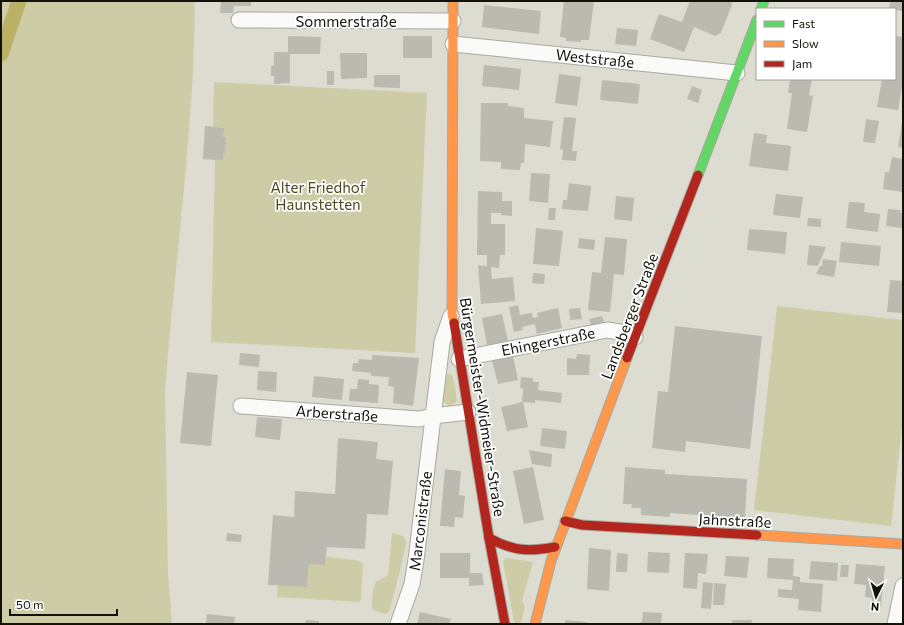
<svg xmlns="http://www.w3.org/2000/svg" width="904" height="625" viewBox="0 0 904 625" font-family="Commissioner,sans-serif">
  <style>
    .green { fill: #cecca7 }
    .lines { fill: none; stroke-linecap: round; stroke-linejoin: round }
    .canal { stroke: #b8b166; stroke-width: 15 }
    .building { fill: #babab0 }
    .street-casing { stroke: #a9a99f; stroke-width: 17 }
    .fast-casing { stroke: #a9a99f; stroke-width: 11 }
    .slow-casing { stroke: #a9a99f; stroke-width: 11 }
    .jam-casing { stroke: #a9a99f; stroke-width: 11 }
    .street { stroke: #fafaf8; stroke-width: 15 }
    .fast { stroke: #63d668; stroke-width: 9 }
    .slow { stroke: #ff974d; stroke-width: 9 }
    .jam { stroke: #b3261e; stroke-width: 9 }
    .labels { text-anchor: middle; dominant-baseline: central; stroke-width: 3.5; stroke-linejoin: round; paint-order: stroke }
    .street-label { font-size: 15px; fill: #13120a; stroke: #fff }
    .park-label { font-size: 15px; fill: #4c481e; stroke: #fff }
  </style>
  <rect width="100%" height="100%" fill="#dcdcd0"/>
  <g class="green">
    <polygon points="1,1 195,1 193,74 186,168 171,321 165,390 168,574 172,624 1,624"/>
    <polygon points="214,82 427,93 415,353 211,342 215,160 203,159 205,126 213,127"/>
    <polygon points="777,306 903,320 903,418 891,526 754,510"/>
    <polygon points="450,374 453,376 457,400 455,403 449,406 442,401 446,375"/>
    <path d="M392 533C398 534 406 536 406 543L400 571 389 612 385 614 373 610C371 605 372 586 377 581 380 579 385 578 388 575Z"/>
    <polygon points="326,557 356,560 363,563 361,600 359,602 277,597 278,585 307,587 309,564"/>
    <polygon points="506,558 533,562 522,601 525,606 521,622 517,624 514,622 503,562"/>
  </g>
  <g class="lines">
    <polyline class="canal" points="1,54 19,1"/>
  </g>
  <g class="building">
    <polygon points="221,1 251,1 251,6 234,6 233,13 220,13"/>
    <polygon points="564,1 594,1 589,40 581,40 581,42 566,41 566,38 560,37"/>
    <polygon points="690,1 731,1 732,5 721,33 715,36 694,27 684,52 650,39 659,14 682,22"/>
    <polygon points="890,1 903,1 903,11 895,10 895,9 889,9"/>
    <polygon points="484,5 541,11 539,34 482,27"/>
    <polygon points="617,28 638,30 636,46 615,44"/>
    <polygon points="288,36 321,37 320,54 290,54 290,83 274,84 274,76 271,76 271,66 274,65 274,52 288,52"/>
    <rect x="403" y="36" width="29" height="22"/>
    <polygon points="895,36 903,37 903,81 898,110 877,107 882,79 895,79"/>
    <polygon points="340,53 367,53 367,78 341,79"/>
    <polygon points="484,65 521,69 519,90 482,86"/>
    <rect x="327" y="71" width="7" height="14"/>
    <polygon points="559,74 581,77 577,106 555,103"/>
    <polygon points="374,75 400,75 400,88 374,87"/>
    <polygon points="790,79 812,79 809,95 813,96 807,132 787,129 792,93 788,93"/>
    <polygon points="602,80 640,84 638,104 600,100"/>
    <polygon points="692,86 702,90 698,103 687,99"/>
    <polygon points="481,103 508,103 508,106 524,108 524,118 553,121 550,147 525,144 524,163 521,163 520,170 501,169 501,162 480,161"/>
    <polygon points="564,117 576,118 572,151 577,151 576,161 562,160 563,150 560,149"/>
    <polygon points="866,119 879,121 875,143 863,142"/>
    <polygon points="902,122 903,122 903,148 898,147"/>
    <polygon points="205,126 224,128 223,137 226,137 225,153 223,153 223,160 203,159"/>
    <polygon points="754,133 767,135 766,143 791,146 788,171 749,166"/>
    <polygon points="892,157 903,159 903,192 883,189 885,172 889,173"/>
    <polygon points="531,173 550,174 548,203 529,201"/>
    <polygon points="569,183 591,186 588,211 562,209 563,200 567,200"/>
    <polygon points="478,191 502,192 502,201 512,201 512,216 501,215 501,213 491,213 491,224 505,224 505,255 500,255 499,268 491,267 492,279 513,277 515,301 481,304 478,265 487,266 487,255 477,255"/>
    <polygon points="776,194 803,197 800,218 773,215"/>
    <polygon points="616,196 634,198 632,221 614,219"/>
    <polygon points="849,202 865,203 864,212 880,214 878,232 846,228"/>
    <polygon points="549,208 556,208 555,220 548,220"/>
    <polygon points="888,209 901,210 900,213 903,213 903,228 886,226"/>
    <polygon points="808,218 821,219 821,227 807,226"/>
    <polygon points="536,228 563,231 559,266 533,264"/>
    <polygon points="749,229 787,232 785,254 747,250"/>
    <polygon points="605,237 627,239 624,275 614,274 610,312 588,310 592,272 601,273"/>
    <polygon points="579,238 595,240 594,250 578,248"/>
    <polygon points="841,242 881,246 879,266 839,262"/>
    <polygon points="809,245 826,247 818,266 807,265"/>
    <polygon points="823,259 837,261 834,277 816,274 820,266 822,266"/>
    <polygon points="533,273 545,274 544,284 532,283"/>
    <polygon points="890,280 903,281 903,313 887,312"/>
    <polygon points="518,305 520,315 532,313 533,318 538,317 537,313 558,308 562,328 537,334 535,324 522,327 523,330 514,332 509,307"/>
    <polygon points="580,308 582,319 570,320 569,309"/>
    <polygon points="502,314 508,341 487,345 482,318"/>
    <polygon points="602,316 604,322 591,325 589,319"/>
    <polygon points="675,326 762,336 750,449 686,441 685,452 652,448 658,391 668,392"/>
    <polygon points="240,353 260,355 259,367 239,365"/>
    <polygon points="577,354 590,355 589,375 567,375 567,358 576,359"/>
    <polygon points="372,355 419,358 413,406 393,403 394,387 388,386 389,377 371,376 371,373 352,371 353,363 358,363 359,359 372,360"/>
    <polygon points="513,356 518,380 498,384 492,361"/>
    <polygon points="258,371 277,372 276,392 257,390"/>
    <polygon points="187,372 218,375 211,446 180,443"/>
    <polygon points="314,376 344,379 342,400 312,397"/>
    <polygon points="521,377 533,378 533,382 539,382 538,390 562,393 561,403 535,400 535,403 522,402 523,389 520,388"/>
    <polygon points="358,379 369,380 369,384 379,385 378,403 349,401 350,389 357,389"/>
    <polygon points="523,402 528,427 507,431 501,407"/>
    <polygon points="257,417 282,419 280,440 255,437"/>
    <polygon points="542,428 567,431 565,449 540,446"/>
    <polygon points="338,438 378,442 376,459 393,461 388,515 367,514 365,549 327,547 325,565 309,564 307,587 268,585 273,515 294,517 295,491 335,494"/>
    <polygon points="529,450 552,454 551,467 532,464"/>
    <polygon points="533,467 544,520 524,524 513,471"/>
    <polygon points="625,467 665,470 665,474 747,479 745,518 670,513 670,517 641,515 641,508 631,508 632,504 623,504"/>
    <polygon points="445,469 461,471 459,495 465,496 463,518 455,517 454,527 440,526"/>
    <polygon points="227,533 242,535 241,542 226,541"/>
    <polygon points="589,548 611,550 609,591 587,589"/>
    <polygon points="648,552 670,553 669,573 647,572"/>
    <polygon points="440,553 470,553 470,573 482,573 484,585 469,586 469,578 440,578"/>
    <polygon points="617,553 628,554 627,572 616,572"/>
    <polygon points="685,553 708,554 706,574 698,573 697,589 683,588"/>
    <polygon points="726,556 749,557 747,578 724,576"/>
    <polygon points="768,558 794,559 793,576 800,577 800,582 823,584 821,612 798,610 799,599 778,597 778,589 792,590 793,580 767,578"/>
    <polygon points="811,561 838,563 837,581 809,579"/>
    <polygon points="856,564 885,566 881,606 871,605 872,598 865,597 866,585 854,584"/>
    <polygon points="841,565 849,565 848,577 840,577"/>
    <polygon points="703,582 713,583 711,609 701,608"/>
    <polygon points="714,583 726,584 724,605 713,605"/>
    <polygon points="420,612 451,619 449,624 417,624"/>
    <polygon points="643,612 662,613 661,624 640,624 640,622 642,622"/>
    <polygon points="207,614 235,617 234,624 206,624"/>
    <polygon points="306,620 319,621 319,624 305,624"/>
    <polygon points="565,620 587,622 586,624 565,624"/>
    <polygon points="732,620 752,620 751,624 732,624"/>
  </g>
  <g class="lines">
    <g class="street-casing">
      <g id="street">
        <polyline points="239,20 453,21"/>
        <polyline points="453,44 737,73"/>
        <polyline points="459,359 607,330 620,332 635,337"/>
        <polyline points="241,406 419,419 433,416 468,412"/>
        <polyline points="398,624 412,584 416,560 442,342 451,316"/>
        <polyline points="895,624 903,586"/>
      </g>
    </g>
    <g class="fast-casing">
      <g id="fast">
        <polyline points="761,9 764,1"/>
        <polyline points="698,175 757,20"/>
      </g>
    </g>
    <g class="slow-casing">
      <g id="slow">
        <polyline points="453,1 452,313 454,323"/>
        <polyline points="757,535 903,544"/>
        <polyline points="535,624 551,561 627,358"/>
      </g>
    </g>
    <g class="jam-casing">
      <g id="jam">
        <polyline points="454,323 489,538 505,624"/>
        <polyline points="627,358 698,175"/>
        <polyline points="565,521 582,525 757,535"/>
        <path d="M489 538C513 551 528 552 555 547"/>
      </g>
    </g>
    <use href="#street" class="street"/>
    <use href="#fast" class="fast"/>
    <use href="#slow" class="slow"/>
    <use href="#jam" class="jam"/>
  </g>
  <g class="labels">
    <g class="street-label">
      <text x="346" y="21">Sommerstraße</text>
      <text transform="translate(595 58) rotate(6)">Weststraße</text>
      <text transform="translate(629 316) rotate(-69)">Landsberger Straße</text>
      <text transform="translate(548 341) rotate(-11)">Ehingerstraße</text>
      <text transform="translate(483 407) rotate(81)">Bürgermeister-Widmeier-Straße</text>
      <text transform="translate(337 413) rotate(4)">Arberstraße</text>
      <text transform="translate(735 520) rotate(3)">Jahnstraße</text>
      <text transform="translate(420 521) rotate(-83)">Marconistraße</text>
    </g>
    <g class="park-label">
      <text x="318" y="187">Alter Friedhof<tspan x="318" dy="17">Haunstetten</tspan></text>
    </g>
  </g>
  <rect width="904" height="625" fill="none" stroke="#13120a" stroke-width="4"/>
  <rect x="756" y="8" width="140" height="72" fill="#ffffff" stroke="#a1a09d"/>
  <rect x="764" y="21" width="20" height="6" fill="#63d668" stroke="#a1a09d"/>
  <text x="792" y="28" font-size="12" fill="#13120a">Fast</text>
  <rect x="764" y="41" width="20" height="6" fill="#ff974d" stroke="#a1a09d"/>
  <text x="792" y="48" font-size="12" fill="#13120a">Slow</text>
  <rect x="764" y="61" width="20" height="6" fill="#b3261e" stroke="#a1a09d"/>
  <text x="792" y="68" font-size="12" fill="#13120a">Jam</text>
  <g transform="translate(876 597) rotate(185)" stroke="#ffffff" stroke-width="3" paint-order="stroke">
  <path d="M0-3L7 15L0 10L-7 15Z" fill="#13120a"/>
  <text y="-6" font-size="11" font-weight="bold" text-anchor="middle" fill="#13120a">N</text>
  </g>
  <path d="M10 609v6h107v-6" fill="none" stroke="#13120a" stroke-width="2"/>
  <text x="16" y="609" font-size="12" fill="#13120a" stroke="#ffffff" stroke-width="3" paint-order="stroke">50 m</text>
</svg>
